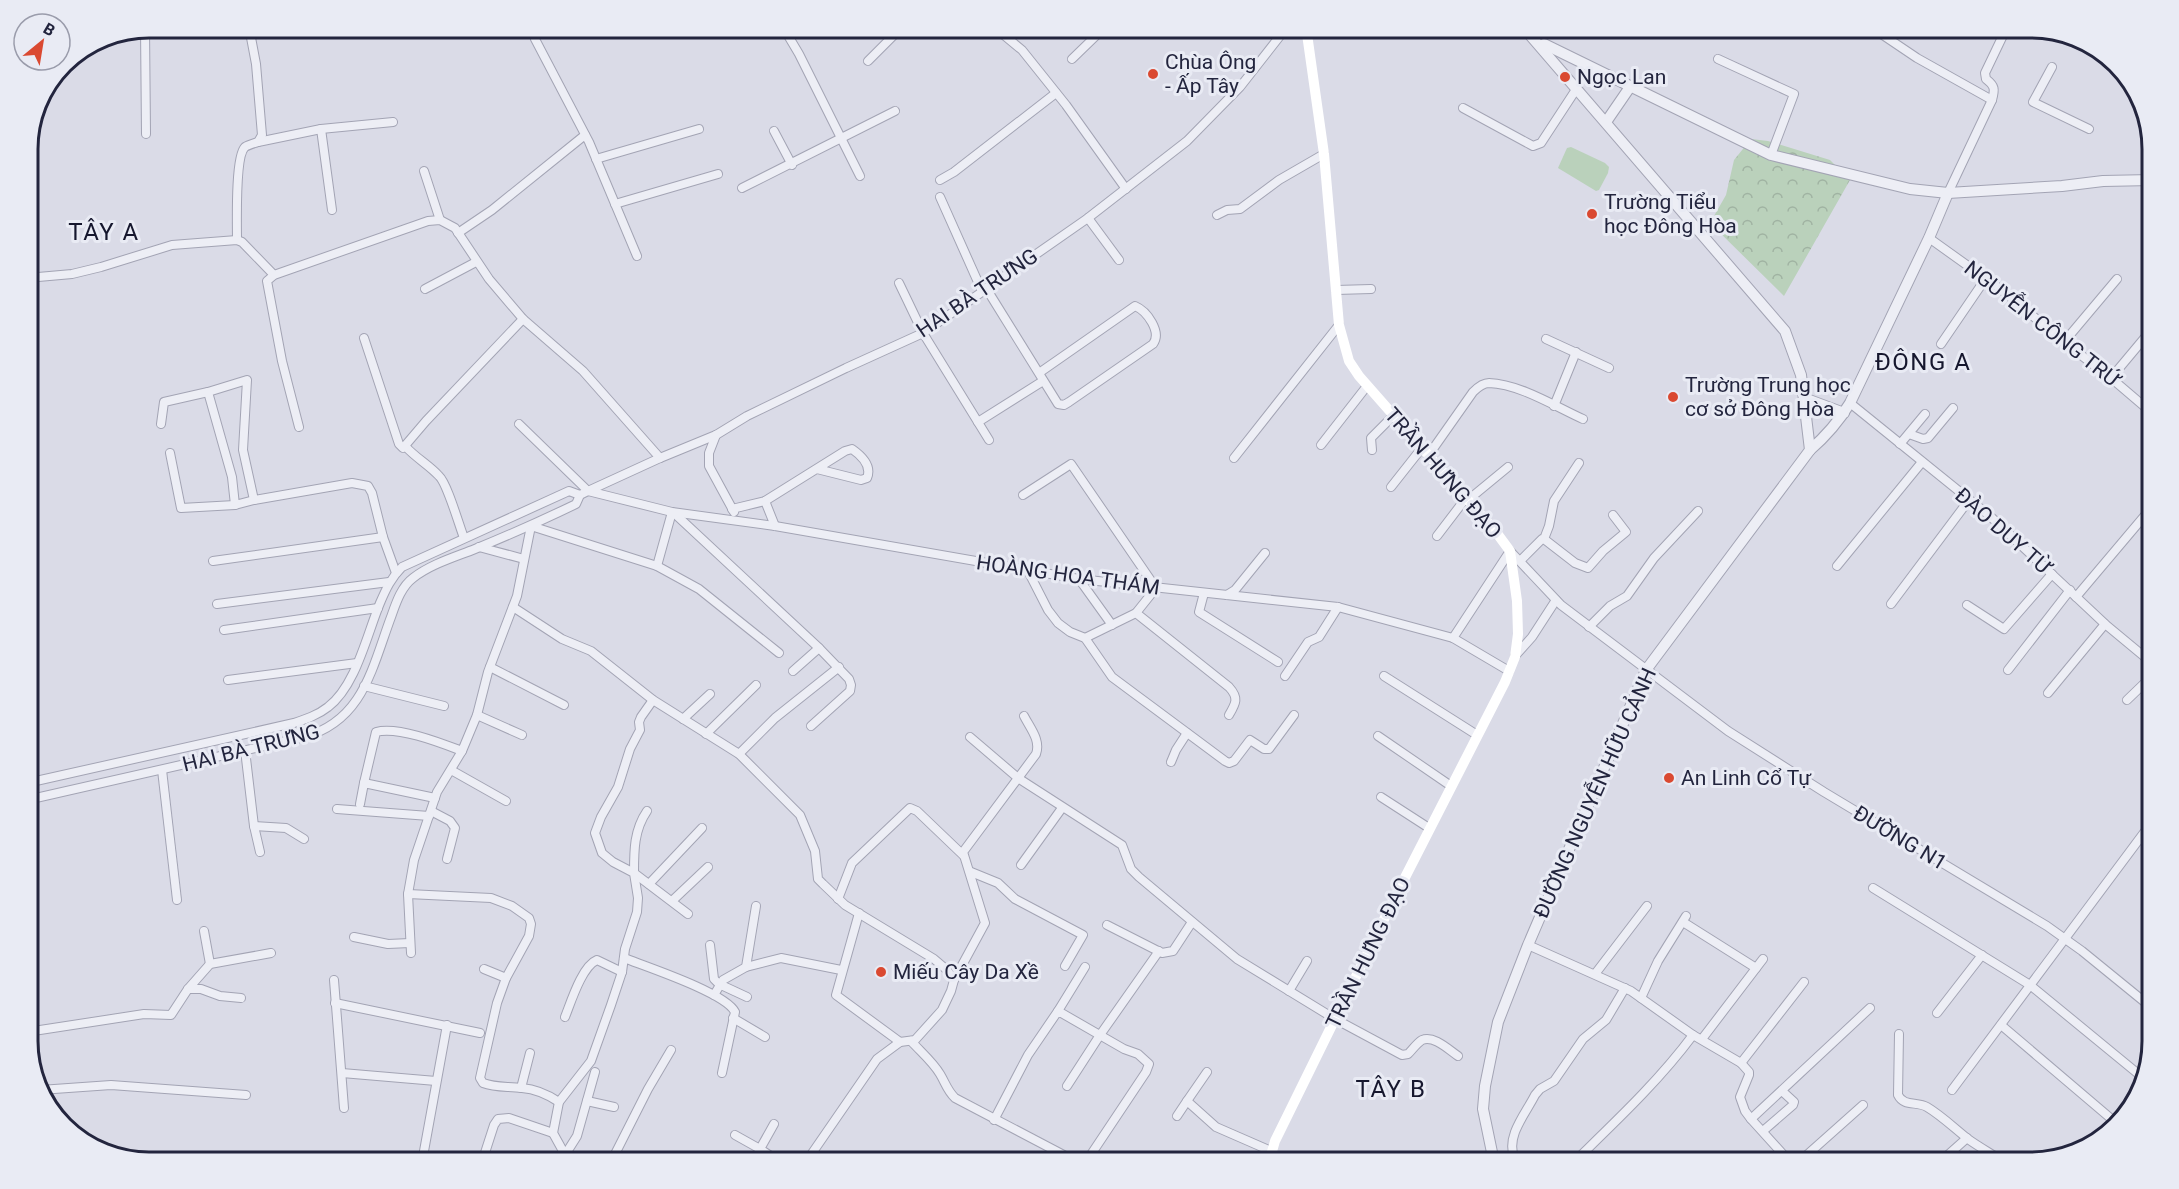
<svg xmlns="http://www.w3.org/2000/svg" width="2179" height="1189" viewBox="0 0 2179 1189" font-family="Roboto,sans-serif">
  <style>
    .green { fill: #bad1bb }
    .forest { fill: url(#forest-crowns) }
    .lines { fill: none; stroke-linecap: round; stroke-linejoin: round }
    .minor-casing { stroke: #a3a4b4; stroke-width: 10 }
    .tertiary-casing { stroke: #a3a4b4; stroke-width: 12 }
    .minor { stroke: #edeef5; stroke-width: 8 }
    .tertiary { stroke: #edeef5; stroke-width: 10 }
    .secondary { stroke: #fff; stroke-width: 10 }
    .poi-dot { fill: #da4931; stroke: #e9ebf4; stroke-width: 2 }
    .labels { text-anchor: middle; dominant-baseline: central; stroke-width: 6; stroke-linejoin: round; paint-order: stroke }
    .poi-label { font-size: 21px; fill: #23253e; stroke: #e9ebf4; text-anchor: start }
    .street-label { font-size: 21px; fill: #23253e; stroke: #e9ebf4 }
    .quarter-label { font-size: 24px; letter-spacing: 1.5px; fill: #16172e; stroke: #e9ebf4 }
    .rim { fill: none; stroke: #23253e; stroke-width: 3 }
  </style>
  <defs>
    <pattern id="forest-crowns" width="20" height="18" patternUnits="userSpaceOnUse" patternTransform="scale(1.5)"><rect width="20" height="18" fill="#bad1bb"/><path d="M2 6a3 3 0 1 1 6 0M12 15a3 3 0 1 1 6 0" fill="none" stroke="#a0b3a2"/></pattern>
  </defs>
  <rect width="100%" height="100%" fill="#dadbe7"/>
  <polygon class="green" points="1571,147 1605,163 1609,167 1608,173 1599,190 1596,191 1558,168 1567,148"/>
  <polygon class="forest" points="1751,139 1768,141 1830,160 1850,180 1784,296 1710,223 1726,195 1734,160"/>
  <g class="lines">
    <g class="minor-casing">
      <g id="minor">
        <polyline points="532,27 535,39 589,142 637,256"/>
        <polyline points="783,27 799,54 860,176"/>
        <polyline points="994,27 1022,50 1066,105 1126,189"/>
        <polyline points="1871,27 1917,58 1992,100"/>
        <polyline points="145,28 146,134"/>
        <polyline points="1072,59 1105,27"/>
        <polyline points="1718,59 1794,94 1771,155"/>
        <polyline points="868,61 902,27"/>
        <polyline points="2052,67 2033,102 2089,129"/>
        <polyline points="1463,108 1533,146 1541,143 1577,88"/>
        <polyline points="321,129 332,210"/>
        <polyline points="774,131 792,165"/>
        <polyline points="258,142 321,129 393,122"/>
        <polyline points="596,159 699,129"/>
        <polyline points="424,171 440,220"/>
        <polyline points="940,180 954,172 1056,93"/>
        <polyline points="742,188 895,111"/>
        <path d="M1948 193 1992 100C1995 89 1995 86 1986 79L1985 73 2007 27"/>
        <polyline points="940,197 982,291"/>
        <polyline points="615,204 718,174"/>
        <polyline points="1217,215 1227,210 1240,209 1279,180 1324,154"/>
        <polyline points="1088,218 1119,260"/>
        <polyline points="458,233 492,210 585,135"/>
        <polyline points="1929,238 2003,291 2064,342 2111,378 2152,413"/>
        <path d="M237 240C237 225 235 156 245 147 248 145 255 143 258 142L262 135 256 64 249 27"/>
        <polyline points="27,278 72,274 101,267 172,245 237,240 242,242 274,275"/>
        <polyline points="899,283 923,333 989,440"/>
        <path d="M986 288 1058 404 1064 405 1069 402 1153 344C1162 332 1147 311 1135 306L1039 373"/>
        <polyline points="425,289 476,262"/>
        <polyline points="1336,290 1371,289"/>
        <polyline points="364,338 399,444 403,448 426,421 523,319"/>
        <polyline points="1546,339 1609,368"/>
        <polyline points="2064,342 2117,279"/>
        <polyline points="1941,344 1986,278"/>
        <polyline points="2111,378 2152,329"/>
        <polyline points="208,392 232,477 235,505 254,500"/>
        <polyline points="1850,403 1991,517 2105,624 2152,663"/>
        <polyline points="1554,406 1576,352"/>
        <polyline points="978,422 1043,381"/>
        <polyline points="161,424 164,402 208,392 247,380 243,450 254,500 352,483 368,486 372,493 383,537 396,573"/>
        <polyline points="519,424 588,491 672,512 775,526 1079,579 1338,607 1453,638 1509,671"/>
        <polyline points="299,427 282,361 267,281 274,275 428,221 440,220 455,228 489,279 523,319 583,371 660,458"/>
        <polyline points="1909,434 1923,439 1928,438 1953,408"/>
        <polyline points="716,435 709,453 709,466 734,512"/>
        <polyline points="1900,444 1925,414"/>
        <polyline points="1321,445 1367,386"/>
        <path d="M406 447C416 458 429 465 439 476 447 483 459 525 464 538"/>
        <polyline points="1372,450 1371,438 1393,416"/>
        <polyline points="170,453 181,508 235,505"/>
        <path d="M1428 456 1473 392C1478 387 1483 383 1489 383 1520 384 1556 407 1583 419"/>
        <polyline points="1234,458 1339,325"/>
        <polyline points="1391,487 1421,449"/>
        <polyline points="1023,495 1071,464 1156,588 1136,613 1085,638"/>
        <polyline points="1468,500 1508,467"/>
        <polyline points="765,501 775,526"/>
        <path d="M732 509 765 501 845 451 852 449C862 456 872 466 867 478L861 480 817 469"/>
        <polyline points="674,513 819,648 849,679 851,685 850,691 811,726"/>
        <polyline points="1437,536 1466,498"/>
        <polyline points="1544,539 1575,563 1588,568 1603,551 1626,532 1613,515"/>
        <polyline points="479,547 524,559"/>
        <polyline points="213,561 383,537"/>
        <polyline points="1520,561 1542,539 1544,539 1549,526 1554,501 1579,463"/>
        <polyline points="657,566 672,512"/>
        <polyline points="1837,566 1922,462"/>
        <polyline points="1028,571 1048,610 1058,623 1070,632 1085,638 1112,677 1225,761 1229,763 1234,761 1250,740 1264,749 1269,749 1294,715"/>
        <polyline points="1079,579 1112,625"/>
        <polyline points="1204,593 1199,612 1278,662"/>
        <polyline points="1227,595 1235,590 1265,553"/>
        <polyline points="2076,597 2152,507"/>
        <polyline points="217,604 389,582"/>
        <polyline points="1891,604 1969,500"/>
        <polyline points="1967,605 2004,629 2052,574"/>
        <polyline points="513,607 562,639 591,651 653,700 739,754 800,815 815,851 818,879 823,884 845,905 934,959 947,970 954,980"/>
        <path d="M1136 613 1229 687C1239 698 1236 703 1229 715"/>
        <polyline points="1589,627 1610,606 1627,596 1654,558 1698,511"/>
        <polyline points="224,630 378,608"/>
        <polyline points="1453,638 1510,551 1561,605 1728,731 1824,792 2047,926 2082,951 2152,1008"/>
        <polyline points="1515,656 1532,637 1556,600"/>
        <polyline points="490,667 564,705"/>
        <polyline points="2008,670 2070,590"/>
        <polyline points="793,671 819,648"/>
        <polyline points="1285,676 1308,642 1319,637 1338,607"/>
        <polyline points="1384,676 1477,735"/>
        <polyline points="228,680 357,663"/>
        <polyline points="364,686 444,706"/>
        <polyline points="2048,693 2105,624"/>
        <polyline points="2127,700 2152,676"/>
        <polyline points="477,715 522,735"/>
        <polyline points="683,719 710,694"/>
        <polyline points="706,734 756,685"/>
        <polyline points="1378,736 1451,786"/>
        <path d="M970 737 1018 778 1122 845 1131 869 1139 877 1237 959 1335 1019 1402 1055 1408 1054C1412 1050 1417 1043 1422 1040 1434 1035 1449 1050 1458 1056"/>
        <polyline points="245,750 254,826 260,852"/>
        <polyline points="739,754 775,718 839,667"/>
        <polyline points="1171,762 1176,750 1187,733"/>
        <polyline points="162,770 177,900"/>
        <polyline points="451,770 506,801"/>
        <polyline points="2149,776 2152,773"/>
        <path d="M27 783 294 723C306 719 318 715 328 707 356 686 367 634 380 603 386 589 391 578 402 567L569 491 580 495"/>
        <path d="M364 783 376 732C398 726 441 743 462 751"/>
        <polyline points="1381,797 1429,828"/>
        <path d="M27 800 304 737C363 721 372 668 391 617 396 603 401 587 413 578 431 564 455 557 475 549 509 535 543 520 576 504L580 495 588 491 660 458 716 435 747 416 846 368 923 333 1088 218 1187 141 1240 87 1287 27"/>
        <polyline points="360,804 364,783 435,798"/>
        <polyline points="337,809 429,816"/>
        <polyline points="431,811 450,821 455,828 447,859"/>
        <path d="M647 811C634 830 634 850 634 873L688 914"/>
        <polyline points="254,826 286,828 304,839"/>
        <polyline points="1021,865 1062,808"/>
        <polyline points="971,872 998,883 1015,899 1083,935 1065,966"/>
        <polyline points="649,884 702,828"/>
        <polyline points="1873,888 2030,985 2142,1077"/>
        <path d="M408 894 491 898 512 906 529 918 531 924 529 936 506 978 497 1003 480 1078 483 1083C496 1088 508 1086 522 1088 535 1089 547 1094 559 1102"/>
        <polyline points="838,899 852,863 910,808 917,811 963,855"/>
        <polyline points="672,901 708,867"/>
        <polyline points="859,913 836,995 900,1042"/>
        <polyline points="1683,922 1756,968"/>
        <polyline points="1107,925 1162,953 1173,951 1192,922"/>
        <polyline points="204,931 210,964"/>
        <polyline points="354,937 388,944 410,943"/>
        <polyline points="710,945 714,979 719,984 747,997"/>
        <polyline points="1528,945 1631,991 1693,1035 1741,1063 1749,1072 1749,1075 1740,1097 1745,1111 1751,1119 1790,1162"/>
        <polyline points="411,953 408,894 414,860 437,792 462,751 477,715 488,672 517,596 531,526 657,566 699,589 779,653"/>
        <path d="M624 958C647 967 726 993 735 1012L722 1073"/>
        <polyline points="746,967 781,958 841,970"/>
        <polyline points="484,969 506,978"/>
        <polyline points="1595,974 1647,906"/>
        <polyline points="334,980 344,1108"/>
        <polyline points="188,989 201,989 220,996 241,998"/>
        <polyline points="1289,991 1307,961"/>
        <polyline points="714,995 723,980 746,967 756,906"/>
        <polyline points="1641,998 1658,961 1686,916"/>
        <polyline points="335,1003 480,1033"/>
        <polyline points="1058,1011 1085,967"/>
        <polyline points="1937,1013 1982,955"/>
        <path d="M565 1017C571 1002 582 966 597 960L622 972"/>
        <polyline points="733,1018 765,1037"/>
        <polyline points="2001,1025 2115,1122"/>
        <polyline points="27,1032 144,1014 171,1015 188,989 210,964 271,953"/>
        <path d="M1899 1034 1898 1095C1904 1107 1917 1101 1927 1107 1942 1116 1954 1128 1968 1139 1979 1147 1992 1154 2004 1162"/>
        <polyline points="1702,1039 1763,959"/>
        <path d="M911 1041C921 1052 933 1062 940 1074 946 1084 947 1090 955 1098L1077 1162"/>
        <polyline points="1741,1063 1804,982"/>
        <polyline points="1207,1072 1187,1101 1216,1127 1271,1151"/>
        <polyline points="342,1073 436,1081"/>
        <polyline points="1067,1086 1100,1035 1159,951"/>
        <polyline points="521,1088 530,1053"/>
        <polyline points="40,1090 111,1085 246,1095"/>
        <polyline points="1952,1090 2152,822"/>
        <polyline points="587,1101 614,1107"/>
        <polyline points="1177,1116 1187,1101"/>
        <polyline points="1751,1119 1870,1008"/>
        <polyline points="994,1120 1028,1055 1058,1011 1124,1049 1138,1054 1149,1064 1146,1072 1086,1162"/>
        <polyline points="774,1124 760,1149 780,1162"/>
        <polyline points="1763,1131 1793,1105 1794,1102 1782,1091"/>
        <polyline points="735,1135 760,1149"/>
        <polyline points="565,1155 577,1136 595,1072"/>
        <path d="M1514 1156C1506 1136 1526 1113 1535 1095L1540 1089 1554 1081 1583 1039 1606 1020 1625 988"/>
        <polyline points="324,1162 325,1159"/>
        <polyline points="422,1162 447,1025"/>
        <polyline points="482,1162 494,1125 498,1119 509,1118 553,1133"/>
        <polyline points="569,1162 553,1133 559,1102 591,1061 611,1005 622,972 625,949 637,912 638,898 634,873 613,862 602,853 595,833 601,817 618,787 630,749 640,730 639,722 641,717 653,700"/>
        <polyline points="611,1162 648,1089 671,1050"/>
        <path d="M806 1162 877 1059 900 1042 915 1040 942 1010 951 991 954 980 985 923 963 852 1036 754C1041 740 1030 728 1024 716"/>
        <polyline points="1493,1162 1514,1156 1524,1162"/>
        <path d="M1574 1162C1615 1122 1658 1082 1693 1035"/>
        <polyline points="1799,1162 1863,1105"/>
        <polyline points="1940,1162 1967,1138"/>
      </g>
    </g>
    <g class="tertiary-casing">
      <g id="tertiary">
        <polyline points="1544,44 1771,155 1910,189 1948,193 2062,186 2103,181 2152,180"/>
        <polyline points="1606,122 1630,87"/>
        <polyline points="1804,398 1844,413"/>
        <path d="M1810 450C1825 437 1839 421 1850 403L1929 238 1948 193"/>
        <polyline points="1494,1162 1483,1109 1485,1086 1498,1022 1528,945 1646,670 1810,450 1801,375 1785,331 1523,27"/>
      </g>
    </g>
    <use href="#minor" class="minor"/>
    <use href="#tertiary" class="tertiary"/>
    <polyline class="secondary" points="1269,1162 1275,1141 1395,897 1505,682 1515,657 1518,634 1517,601 1510,551 1496,532 1359,376 1349,361 1339,325 1324,154 1306,27"/>
  </g>
  <g class="poi-dot">
    <circle cx="1153" cy="74" r="6"/>
    <circle cx="1565" cy="77" r="6"/>
    <circle cx="1592" cy="214" r="6"/>
    <circle cx="1673" cy="397" r="6"/>
    <circle cx="1669" cy="778" r="6"/>
    <circle cx="881" cy="972" r="6"/>
  </g>
  <g class="labels">
    <g class="poi-label">
      <text x="1165" y="62">Chùa Ông<tspan x="1165" dy="24">- Ấp Tây</tspan></text>
      <text x="1577" y="77">Ngọc Lan</text>
      <text x="1604" y="202">Trường Tiểu<tspan x="1604" dy="24">học Đông Hòa</tspan></text>
      <text x="1685" y="385">Trường Trung học<tspan x="1685" dy="24">cơ sở Đông Hòa</tspan></text>
      <text x="1681" y="778">An Linh Cổ Tự</text>
      <text x="893" y="972">Miếu Cây Da Xề</text>
    </g>
    <g class="street-label">
      <text transform="translate(977 293) rotate(-34)">HAI BÀ TRƯNG</text>
      <text transform="translate(2042 324) rotate(38)">NGUYỄN CÔNG TRỨ</text>
      <text transform="translate(1443 473) rotate(49)">TRẦN HƯNG ĐẠO</text>
      <text transform="translate(2003 531) rotate(41)">ĐÀO DUY TỪ</text>
      <text transform="translate(1068 575) rotate(8)">HOÀNG HOA THÁM</text>
      <text transform="translate(251 748) rotate(-14)">HAI BÀ TRƯNG</text>
      <text transform="translate(1595 793) rotate(-66)">ĐƯỜNG NGUYỄN HỮU CẢNH</text>
      <text transform="translate(1900 838) rotate(31)">ĐƯỜNG N1</text>
      <text transform="translate(1368 953) rotate(-64)">TRẦN HƯNG ĐẠO</text>
    </g>
    <g class="quarter-label">
      <text x="104" y="232">TÂY A</text>
      <text x="1923" y="362">ĐÔNG A</text>
      <text x="1391" y="1089">TÂY B</text>
    </g>
  </g>
  <path d="M0 0H2179V1189H0ZM149 38H2031A111 111 0 0 1 2142 149V1041A111 111 0 0 1 2031 1152H149A111 111 0 0 1 38 1041V149A111 111 0 0 1 149 38Z" fill="#e9ebf4" fill-rule="evenodd"/>
  <path class="rim" d="M149 38H2031A111 111 0 0 1 2142 149V1041A111 111 0 0 1 2031 1152H149A111 111 0 0 1 38 1041V149A111 111 0 0 1 149 38Z"/>
  <g transform="translate(42 42) rotate(30)"><circle r="28" fill="#e9ebf4" stroke="#9a9cab" stroke-width="1.5"/>
  <path d="M0-4.5L10 22L0 15L-10 22Z" fill="#da4931"/>
  <text y="-9" font-size="16" font-weight="bold" text-anchor="middle" fill="#23253e">B</text>
  </g>
</svg>
